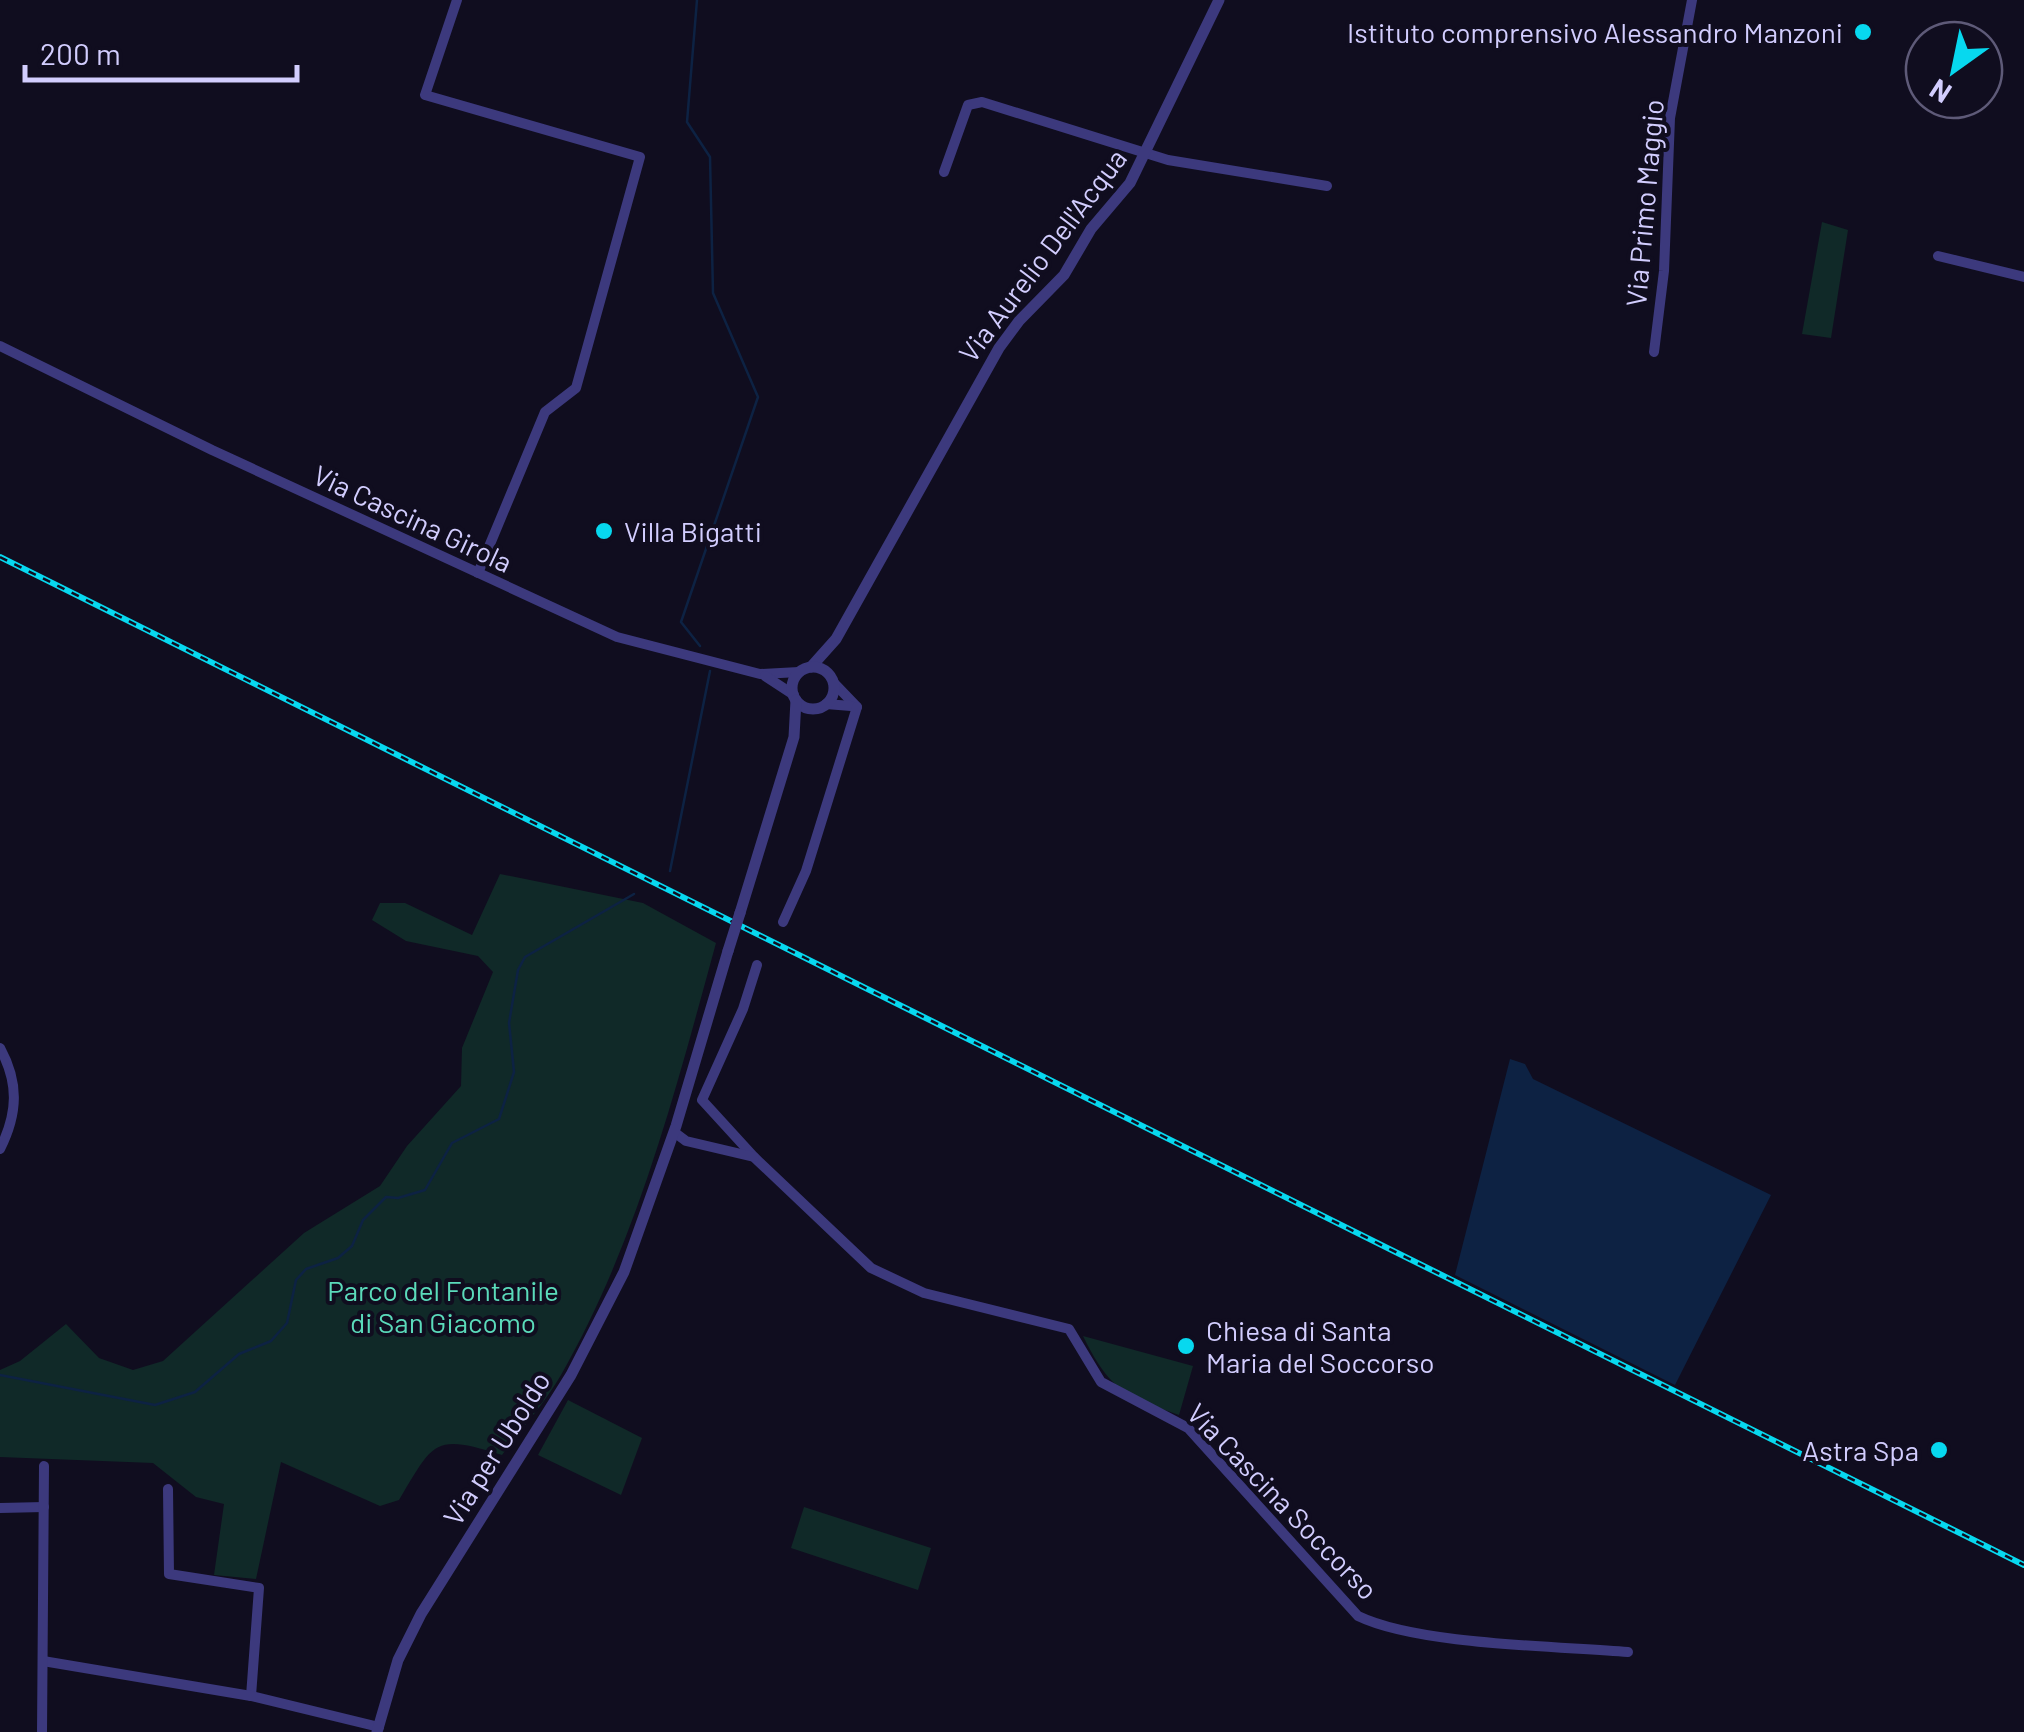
<svg xmlns="http://www.w3.org/2000/svg" width="2024" height="1732" viewBox="0 0 2024 1732" font-family="Barlow,sans-serif">
  <style>
    .green { fill: #102928 }
    .water { fill: #0d2243 }
    .lines { fill: none; stroke-linecap: round; stroke-linejoin: round }
    .stream { stroke: #0d2243; stroke-width: 2.5 }
    .minor { stroke: #3c397d; stroke-width: 10 }
    .tertiary { stroke: #3c397d; stroke-width: 11 }
    .rail-casing { stroke: #07d8ef; stroke-width: 6 }
    .rail { stroke: #100d1f; stroke-width: 2.5; stroke-dasharray: 8; stroke-linecap: butt }
    .tertiary-bridge { stroke: #3c397d; stroke-width: 11 }
    .poi-dot { fill: #07d8ef; stroke: #100d1f; stroke-width: 4 }
    .labels { text-anchor: middle; dominant-baseline: central; stroke-width: 8; stroke-linejoin: round; paint-order: stroke }
    .poi-label { font-size: 28px; fill: #d2cdfe; stroke: #100d1f; text-anchor: end }
    .street-label { font-size: 28px; fill: #d2cdfe; stroke: #100d1f }
    .park-label { font-size: 28px; fill: #5bdbbb; stroke: #100d1f }
  </style>
  <rect width="100%" height="100%" fill="#100d1f"/>
  <g class="green">
    <polygon points="1822,222 1848,230 1831,338 1802,334"/>
    <path d="M500 874 643 903 716 943C676 1089 637 1242 561 1375 545 1403 521 1429 502 1455 433 1433 434 1442 399 1500L380 1506 281 1462 256 1579 214 1575 224 1504 196 1497 153 1463 0 1457V1370L20 1361 66 1324 99 1358 133 1370 163 1361 304 1233 380 1186 407 1146 461 1086 462 1048 493 972 478 956 406 941 372 920 380 903H405L472 935Z"/>
    <path d="M1083 1336 1193 1366 1179 1415C1124 1396 1109 1389 1083 1336Z"/>
    <polygon points="568,1400 642,1438 621,1495 538,1455"/>
    <polygon points="804,1507 931,1548 918,1590 791,1548"/>
  </g>
  <polygon class="water" points="1510,1059 1525,1064 1533,1079 1771,1195 1675,1385 1455,1275"/>
  <g class="lines">
    <g class="stream">
      <polyline points="697,0 687,122 710,157 713,293 758,397 681,622 700,646"/>
      <polyline points="670,871 710,671"/>
      <polyline points="0,1375 155,1405 195,1392 239,1354 271,1341 287,1323 296,1280 306,1269 338,1258 352,1246 363,1220 386,1197 398,1198 425,1190 452,1143 499,1119 514,1072 509,1023 518,970 525,957 634,894"/>
    </g>
    <g class="minor">
      <polyline points="457,0 425,95 640,157 576,388 545,412 478,573"/>
      <polyline points="944,172 968,105 982,102 1168,160 1327,186"/>
      <polyline points="1938,256 2024,277"/>
      <polyline points="0,346 212,450 617,637 760,674 799,672"/>
      <polyline points="1654,352 1664,271 1670,118 1692,0"/>
      <polyline points="765,676 794,695"/>
      <polyline points="833,682 857,707"/>
      <polyline points="826,704 851,706"/>
      <polyline points="783,922 806,871 857,707"/>
      <path d="M757 965 743 1009 702 1100 755 1158 871 1268 924 1293 1069 1329 1101 1382 1188 1428 1358 1616C1418 1645 1557 1646 1628 1652"/>
      <path d="M0 1048C19 1083 18 1113 0 1149"/>
      <polyline points="674,1132 686,1141 754,1157"/>
      <polyline points="168,1489 169,1574 259,1588 251,1696"/>
      <polyline points="0,1508 44,1507"/>
      <polyline points="43,1661 251,1696 379,1727"/>
      <polyline points="42,1732 44,1466"/>
    </g>
    <g class="tertiary">
      <polyline points="811,667 836,639 999,348 1019,321 1064,275 1091,229 1130,183 1219,0"/>
      <circle cx="813" cy="688" r="21"/>
      <polyline points="740,913 794,737 796,700"/>
      <polyline points="377,1732 398,1660 421,1614 571,1375 624,1272 676,1126 728,951"/>
    </g>
    <g class="rail-casing">
      <polyline id="rail" points="0,557 2024,1565"/>
    </g>
    <use href="#rail" class="rail"/>
    <polyline class="tertiary-bridge" points="728,951 740,913"/>
  </g>
  <g class="poi-dot">
    <circle cx="1863" cy="32" r="10"/>
    <circle cx="604" cy="531" r="10"/>
    <circle cx="1186" cy="1346" r="10"/>
    <circle cx="1939" cy="1450" r="10"/>
  </g>
  <g class="labels">
    <g class="poi-label">
      <text x="1843" y="32">Istituto comprensivo Alessandro Manzoni</text>
      <text x="624" y="531" text-anchor="start">Villa Bigatti</text>
      <text x="1206" y="1330" text-anchor="start">Chiesa di Santa<tspan x="1206" dy="32">Maria del Soccorso</tspan></text>
      <text x="1919" y="1450">Astra Spa</text>
    </g>
    <g class="street-label">
      <text transform="translate(1644 203) rotate(-85)">Via Primo Maggio</text>
      <text transform="translate(1042 255) rotate(-53)">Via Aurelio Dell'Acqua</text>
      <text transform="translate(413 518) rotate(25)">Via Cascina Girola</text>
      <text transform="translate(496 1448) rotate(-58)">Via per Uboldo</text>
      <text transform="translate(1283 1501) rotate(46)">Via Cascina Soccorso</text>
    </g>
    <g class="park-label">
      <text x="443" y="1290">Parco del Fontanile<tspan x="443" dy="32">di San Giacomo</tspan></text>
    </g>
  </g>
  <g transform="translate(1954 70) rotate(213)"><circle r="48" fill="#100d1f" stroke="#5e5a78" stroke-width="2.5"/>
  <path d="M0-8L18 38L0 25L-18 38Z" fill="#07d8ef"/>
  <text y="-15" font-size="28" font-weight="bold" text-anchor="middle" fill="#d2cdfe">N</text>
  </g>
  <path d="M25 65v15h272v-15" fill="none" stroke="#d2cdfe" stroke-width="5"/>
  <text x="40" y="65" font-size="30" fill="#d2cdfe" stroke="#100d1f" stroke-width="8" paint-order="stroke">200 m</text>
</svg>
